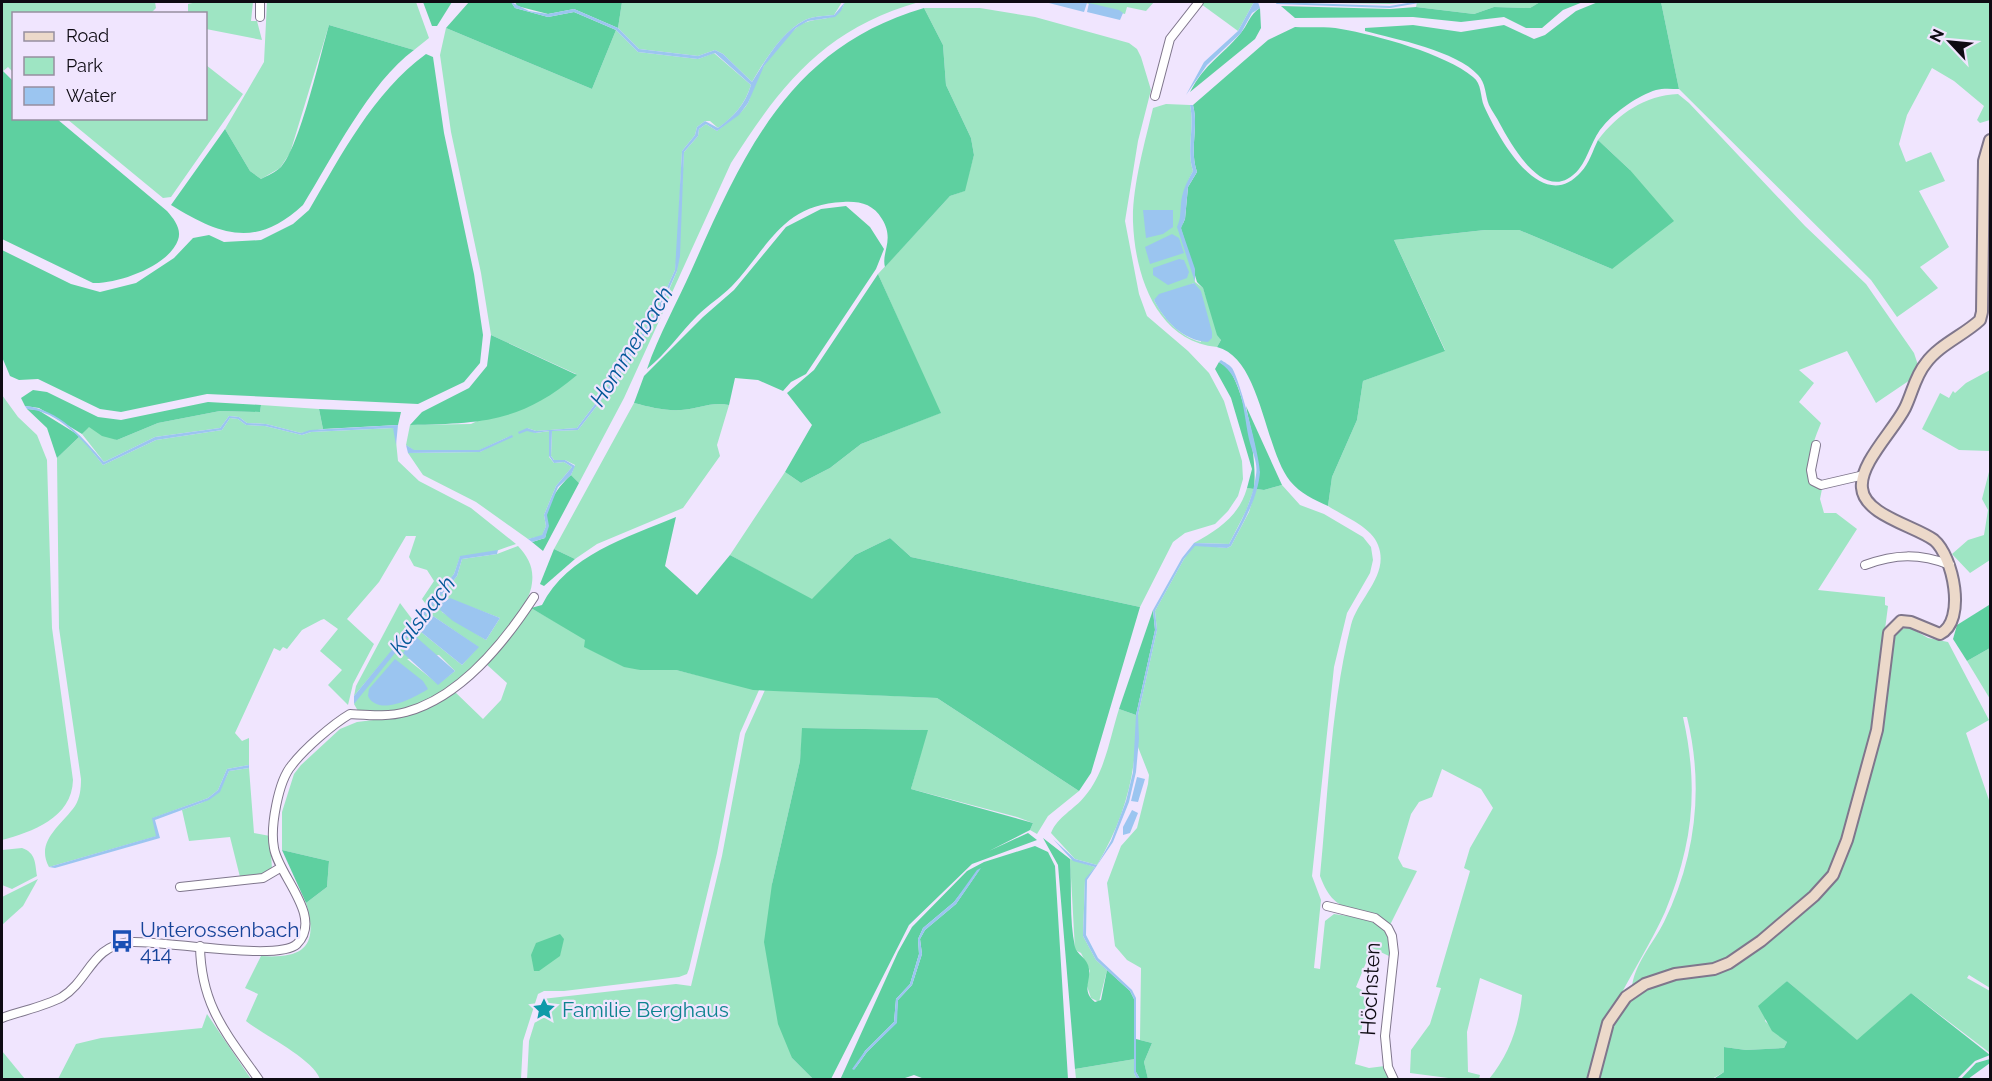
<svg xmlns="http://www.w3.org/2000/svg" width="1992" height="1081" viewBox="0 0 1992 1081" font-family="Raleway,sans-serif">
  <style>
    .green { fill: #9ee5c3; fill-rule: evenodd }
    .forest { fill: #5ed0a0; fill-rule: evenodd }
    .water { fill: #9bc5f0 }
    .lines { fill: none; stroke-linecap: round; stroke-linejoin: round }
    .stream { stroke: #9bc5f0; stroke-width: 2 }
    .street-casing { stroke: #7f768c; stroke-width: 10 }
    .secondary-casing { stroke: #7f768c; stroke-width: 14 }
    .street { stroke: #fff; stroke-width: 8 }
    .secondary { stroke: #ecd9ca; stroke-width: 10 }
    .labels { text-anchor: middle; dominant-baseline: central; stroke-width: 4.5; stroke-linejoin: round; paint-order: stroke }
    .transit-label { font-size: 21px; fill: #164399; stroke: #f0e5fe; text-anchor: start }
    .street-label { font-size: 21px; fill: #0e0b13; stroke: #f0e5fe }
    .culture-label { font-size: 21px; fill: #0d838f; stroke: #f0e5fe; text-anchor: start }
    .water-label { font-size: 22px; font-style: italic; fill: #045999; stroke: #f0e5fe }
  </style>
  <rect width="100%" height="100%" fill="#f0e5fe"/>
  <g class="green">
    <polygon points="2,2 155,2 156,8 151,13 14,14 13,72 8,67 2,72"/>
    <polygon points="197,2 253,2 251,21 257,21 262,40 206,29 206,14 188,13 188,4"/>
    <polygon points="267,2 416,2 429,38 414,50 329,25 290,153 280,168 261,179 250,171 225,129 264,62"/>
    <path d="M622 2H842L834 15C825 16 813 16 805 20 783 31 764 61 752 82L723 54 715 50 698 56 639 49 618 28Z"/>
    <path d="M845 2H919C825 29 782 83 731 163L624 398 579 483 571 475 575 465 565 460 555 461 551 456 552 431 578 430 616 381 660 311 677 271 684 152 698 136 699 129 706 124 717 131C727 122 741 115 748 103 751 97 751 91 754 85 762 65 779 44 795 29 813 12 835 28 845 2Z"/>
    <polygon points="1082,2 1154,2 1146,11 1127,7 1125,14"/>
    <polygon points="1204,2 1254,2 1238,31 1201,4"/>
    <polygon points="1286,2 1411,2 1390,4"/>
    <polygon points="1417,2 1540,2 1530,8 1494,7 1474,14 1416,7"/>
    <polygon points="1661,2 1990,2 1990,120 1980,123 1977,120 1984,106 1954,81 1932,68 1907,115 1899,144 1906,162 1931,152 1945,181 1919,191 1949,247 1920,267 1938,288 1897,317 1871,280 1679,89"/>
    <polygon points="924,8 980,8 1035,17 1129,43 1137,49 1141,57 1151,90 1138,141 1125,221 1139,294 1147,316 1188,351 1209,373 1224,401 1242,461 1243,479 1238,496 1228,511 1215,524 1185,533 1173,542 1140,607 911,557 890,538 855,555 812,600 730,555 785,472 801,483 830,468 861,444 940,413 878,274 950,196 964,191 974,155 971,138 946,85 943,45"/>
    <path d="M446 28 592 89 616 30 638 52 698 59 714 53 751 85C745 104 734 117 718 128L710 121H705L697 127 695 135 682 151 677 256 675 270 657 310 614 379 577 428 536 431 527 428 535 433 550 431 549 457 554 463 564 462 572 467 556 486 544 515 546 526 542 536 528 539 476 502 423 475 408 453 480 452 512 435 480 450H413L406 445 410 425 471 424 576 374 491 335 481 273 451 132 440 55Z"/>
    <polygon points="206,65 243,94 171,197 163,198 67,119 206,118"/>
    <path d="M1678 94 1689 103 1805 226 1866 284 1914 353 1918 365 1910 380 1876 403 1847 351 1799 370 1814 383 1799 402 1821 423C1813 442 1804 467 1813 486L1822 489 1820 499 1824 513H1836L1857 529 1818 590 1885 597V605L1888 606 1872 730 1839 854 1831 871 1819 886 1744 950 1730 959 1632 988C1633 966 1654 942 1664 922 1696 857 1704 787 1687 717H1683C1699 789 1693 844 1665 912 1652 941 1634 969 1619 998L1610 1008 1601 1031 1588 1080 1489 1079C1509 1055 1519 1026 1522 995L1480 978 1467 1032 1468 1072 1480 1075 1479 1079H1456L1410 1073 1411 1050 1430 1024 1441 988 1436 987 1470 871 1464 868 1470 848 1493 808 1481 789 1442 769 1432 797 1419 802 1411 814 1398 858 1403 867 1417 871 1390 925C1359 900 1337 922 1320 876 1328 794 1331 705 1351 625 1358 598 1390 575 1378 545 1372 527 1343 516 1328 506L1332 477 1357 420 1363 381 1445 350 1394 240 1485 230H1519L1612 269 1630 170 1598 140C1618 114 1645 95 1678 94Z"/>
    <path d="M1166 104 1190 105C1195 128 1186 149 1193 171 1172 208 1187 244 1195 282L1203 288 1221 340 1217 347C1156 341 1135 275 1133 222 1132 187 1145 142 1153 108ZM1194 283 1201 342C1180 337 1164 319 1154 300Z"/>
    <polygon points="1990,370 1990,451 1959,450 1922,429 1940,393 1949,398 1953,391 1955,393 1966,383"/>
    <path d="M2 395 18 417 37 435 47 460 52 628 73 780C72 818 32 832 2 840Z"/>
    <path d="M634 403C650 407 664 411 681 410 698 409 712 401 729 405L717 445 720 456 683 508 597 544 575 559 554 549Z"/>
    <polygon points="261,405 319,409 323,429 301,433 266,424 247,423 239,417 229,416 220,428 155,437 104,462 82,434 89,426 117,440 158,423 220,411 260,412"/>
    <path d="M230 418 238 419 246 425 265 426 302 435 311 432 393 428 395 431 398 461 419 481 471 508 516 544 496 551 460 557 454 574 428 607 422 599 434 581 427 570 414 566 409 557 416 536H406L379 582 347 619 374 644 353 684 348 705 328 685 342 670 320 651 338 629 324 619 321 620 302 630 287 649 283 647 280 651 274 648 235 733 242 741 249 738V765L227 769 218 790 208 798 153 818 157 836 49 867C35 841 61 826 75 806 80 798 81 789 81 779L59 628 57 458 80 436 103 465 156 440 222 430Z"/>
    <polygon points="1990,468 1990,560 1970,573 1952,554 1968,540 1984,535 1988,510 1982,499"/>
    <path d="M1282 485 1300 505 1324 514 1363 537 1371 547 1373 560 1370 573 1347 613 1334 667 1312 876 1321 900 1314 968 1320 969 1325 921 1334 914C1364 919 1393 918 1389 956L1372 948 1356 987 1362 990 1366 1005 1355 1064 1369 1068 1385 1066 1391 1079H1148L1144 1062 1152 1043 1140 1040 1141 968 1127 960 1115 946 1107 883 1121 846 1137 828 1148 784 1149 775 1138 747V715L1157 630 1155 611 1184 559 1195 545 1227 548 1231 546 1249 512 1256 489 1264 490Z"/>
    <path d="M1247 488 1254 489 1246 511 1229 544 1194 543C1219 529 1239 516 1247 488Z"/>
    <path d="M518 546C528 557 534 567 532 583 529 618 457 686 426 702 404 712 381 712 358 711L354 704 360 694 457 576 462 559 497 554ZM447 598 500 618 486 640 442 612 440 606ZM433 616 478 647 462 665 421 632ZM439 655 455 671 438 684 407 659Z"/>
    <polygon points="400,603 415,623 354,696 356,686"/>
    <path d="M531 608 640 670H676L759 690 740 733 717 853 689 969 687 974 679 977 564 991H544L538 994 523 1041 521 1079H320C312 1058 265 1036 246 1021L258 994 245 988 261 956C304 959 319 946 306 903L327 887 329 861 282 850V812L294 774 301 765 340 729 357 722 406 716 429 708 454 691 483 719 501 700 507 683 485 663Z"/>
    <path d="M1909 627 1928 638 1948 642 1989 720 1966 733 1990 803V988L1969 975 1967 978 1990 991V1053L1911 993 1857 1041 1787 981 1778 990 1765 1021 1787 1042 1784 1048 1746 1050 1724 1047V1072L1712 1079 1597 1080C1604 1052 1608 1016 1633 997 1662 975 1701 980 1733 966 1751 959 1810 907 1826 891 1835 881 1841 869 1847 856L1880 732 1894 638 1899 630Z"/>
    <polygon points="1990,648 1990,699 1967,661"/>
    <polygon points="765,690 937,698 1079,791 1048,816 1037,834 1030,830 1033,823 1017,817 911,789 927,730 803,728 800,761 772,884 792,1058 813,1079 527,1080 529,1041 542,999 676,984 691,986 722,856 745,734"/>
    <path d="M1119 709 1136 715C1138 770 1125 818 1097 865L1075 859 1051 833C1058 816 1074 810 1085 796 1105 773 1110 737 1119 709Z"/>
    <path d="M249 768 254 833 270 836 272 869 262 875 240 877 230 837 189 841 182 810C209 800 217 799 229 771Z"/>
    <path d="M22 848C36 853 35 863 37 876L12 889 2 885V850Z"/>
    <polygon points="1070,859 1095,867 1085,880 1083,936 1096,960 1107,970 1099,1002 1091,998 1086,983 1090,971 1081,953 1075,950"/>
    <polygon points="38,879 23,906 2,925 2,897"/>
    <polygon points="207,1014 251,1079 58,1079 76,1044 101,1038 202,1028"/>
    <polygon points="2,1051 25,1079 2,1079"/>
    <polygon points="1135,1059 1134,1073 1137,1079 1076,1079 1075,1069"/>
  </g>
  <g class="forest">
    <polygon points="423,2 452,2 437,26 432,26"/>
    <polygon points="469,2 511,2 515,8 548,17 574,12 616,30 592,89 446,28"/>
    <polygon points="515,2 622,2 618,28 574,9 548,14 517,6"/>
    <polygon points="1540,2 1583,2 1563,10 1542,28 1526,28 1504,17 1461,22 1413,17 1295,18 1281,6 1390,9 1416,7 1474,14 1494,7 1530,8"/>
    <path d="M1598 2H1661L1679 89C1672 89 1663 88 1656 90 1639 95 1615 112 1604 125 1592 138 1589 156 1579 169 1547 208 1513 148 1500 124 1497 118 1492 111 1489 105 1485 95 1486 83 1478 75 1457 51 1395 39 1365 31V28L1413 25 1461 32 1504 25 1534 39 1545 35 1576 11Z"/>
    <path d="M924 8 943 45 946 85 971 138 974 155 965 191 950 196 885 267C881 252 895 240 882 219 873 204 860 201 843 202 781 205 769 247 732 286 721 297 708 305 697 316 680 333 666 354 647 369 659 334 677 303 692 269 744 152 790 47 924 8Z"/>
    <path d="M1260 8 1261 28 1255 39 1190 92C1206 62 1221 57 1240 34 1248 25 1249 15 1260 8Z"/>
    <path d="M329 25 414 50C370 82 332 158 303 205 256 249 220 235 171 205L225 129 250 171 261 179C267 176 276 172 281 167 300 146 320 56 329 25Z"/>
    <path d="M1295 27C1310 28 1326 26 1341 29 1376 35 1446 54 1473 77 1482 84 1480 96 1484 106 1498 137 1541 217 1581 172 1589 164 1593 150 1598 140L1630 170 1674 221 1612 269 1519 230H1485L1394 240 1445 351 1363 381 1357 420 1332 477 1328 506C1313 499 1301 494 1290 481 1264 448 1261 358 1217 347L1221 340 1217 335 1203 288 1197 282 1181 228 1185 219 1188 187 1197 172C1189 149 1199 128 1193 105L1268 40Z"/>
    <path d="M426 54 433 57 444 133 474 274 483 335 480 363 464 382 418 404 207 394 121 412 100 409 38 379 19 380 10 376 2 357V250L71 284 100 292 136 283 174 258 193 238 209 235 224 242 261 240 293 224 309 210C342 154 373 93 426 54Z"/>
    <path d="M3 71 13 81 14 118 57 119 167 211C174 219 182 229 178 240 169 266 118 284 93 283L2 239Z"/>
    <path d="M846 206 870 227 884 249 876 269 806 374 791 382 783 391 758 380 735 378 729 405C712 401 698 409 681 410 664 411 650 407 634 403L644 376 703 317 734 290 786 227 821 209Z"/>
    <polygon points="878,274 941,413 861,444 830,468 801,483 785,472 812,425 787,393 814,370"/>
    <path d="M491 335 577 375C520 423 482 423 410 425L422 412 469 388 487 366Z"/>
    <path d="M1219 362C1223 365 1228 367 1230 371 1245 394 1258 462 1254 489L1247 488 1252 469 1231 398 1215 369Z"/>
    <polygon points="33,390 47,392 98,417 121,420 208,402 261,405 260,412 220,411 158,423 117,440 102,436 89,427 82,434 39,408 25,406 21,398"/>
    <path d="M1246 406 1282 485 1264 490 1256 489C1262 461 1251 435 1246 406Z"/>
    <polygon points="27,409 38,410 80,436 57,458 47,428"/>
    <polygon points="319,409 401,412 398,425 323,429"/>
    <path d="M571 475 579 483 543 551 532 542 545 538C548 528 546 522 547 513 551 497 560 485 571 475Z"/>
    <path d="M676 517 665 566 697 595 730 555 812 599 855 555 890 538 911 557 1140 607 1091 773 1079 791 937 698 753 690 676 670H640L624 667 584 647 585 640 531 608 542 605C567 555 628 537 676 517Z"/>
    <polygon points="554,549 575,559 544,586 540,584"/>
    <polygon points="1989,605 1990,648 1967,661 1953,639 1957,625"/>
    <polygon points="1153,610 1155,630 1136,715 1119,709"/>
    <polygon points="802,728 928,730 911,789 1033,823 1030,830 989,851 1028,833 1037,840 972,864 909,925 831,1079 813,1079 792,1058 778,1024 764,942 772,884 800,761"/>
    <path d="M1043 838 1070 859C1072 887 1069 919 1075 947 1076 954 1088 958 1089 969 1091 981 1081 991 1095 1002L1101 1000 1107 970 1130 991 1134 999 1135 1059 1075 1069 1058 865Z"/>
    <path d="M1035 846 1048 852 1055 866 1068 1079 927 1080 914 1075 902 1079 840 1080 898 952 912 927 967 871 984 862ZM980 869 956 904 925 930 920 939 922 954 912 985 898 1000 896 1023 867 1052 854 1070 865 1051 894 1022 896 999 910 984 919 954 918 939 923 928 954 902Z"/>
    <polygon points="282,850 329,861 327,887 306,903"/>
    <polygon points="560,934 564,939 560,956 539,971 534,971 531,955 536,943"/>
    <polygon points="1787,981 1857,1040 1911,993 1990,1055 1975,1061 1957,1079 1712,1080 1724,1072 1724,1047 1746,1050 1784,1048 1787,1042 1772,1031 1758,1006"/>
    <polygon points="1136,1039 1152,1043 1144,1062 1148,1079 1140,1079 1136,1072"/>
    <polygon points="1990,1059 1990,1063 1968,1079 1960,1080 1976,1063"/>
  </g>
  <g class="water">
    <path d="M511 2 529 11 548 14 574 9 618 28 639 49 698 56 715 50 723 54 752 82C765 61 782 31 805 20 813 16 825 16 834 15L845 2 841 11 835 17 808 21 796 28 764 66 748 103 739 115 717 131 706 124 699 129 698 136 684 152 680 256 677 271 659 311 616 381 578 430 552 431 551 456 554 460H565L575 466 571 475 558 487 547 515 549 526 545 538 532 542 528 539 542 535 546 526 544 515 556 486 572 467 564 462 554 463 549 456V431L535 433 527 431 519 434 518 432 527 428 536 431 577 428 614 379 657 310 675 270 682 151 695 135 697 127 705 121 718 128C734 116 745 105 751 85L715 53 698 59 638 52 616 30 574 12 548 17 515 8Z"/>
    <polygon points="1045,2 1082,2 1087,3 1084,12"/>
    <polygon points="1254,2 1258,2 1260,8 1252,13 1241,33 1207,65 1186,95 1204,62 1238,31"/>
    <polygon points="1089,3 1119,10 1123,13 1120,20 1087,12"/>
    <path d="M1190 105H1193C1199 128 1189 149 1197 172L1188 187 1185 219 1181 228 1195 269V282L1177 227C1181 218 1180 213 1181 204 1182 191 1187 182 1193 171 1186 149 1195 128 1190 105Z"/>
    <polygon points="1143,210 1173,210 1173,227 1163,234 1146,238"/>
    <polygon points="1172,234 1179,238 1184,253 1150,264 1145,247"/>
    <polygon points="1179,259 1184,260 1189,272 1187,278 1168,285 1153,275 1153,268"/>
    <path d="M1194 283 1201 291 1212 332V338L1208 342C1183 341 1164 320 1154 300L1159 294Z"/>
    <path d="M1221 360C1224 362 1230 365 1232 368 1240 380 1260 458 1260 472 1258 498 1243 523 1231 546L1227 548 1195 546 1184 559 1155 611 1157 630 1138 715 1139 739 1136 772 1129 802 1113 842 1087 880 1086 935 1098 958 1132 990 1136 998V1072L1140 1079H1137L1134 1073V999L1130 991 1096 960 1083 936 1085 879 1095 867 1073 861 1053 839 1075 859 1097 865 1111 841 1126 801 1133 772 1136 715 1155 630 1153 610 1182 558 1194 543 1229 544C1241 522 1253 500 1256 475 1258 463 1253 454 1250 443 1243 416 1245 379 1219 362Z"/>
    <path d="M25 406C59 409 83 438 104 462L155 437 220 428 229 416 239 417 247 423 266 424 301 433 310 430 398 425 396 445 393 428 311 432 302 435 265 426 246 425 238 419 230 418 222 430 156 440 103 465C85 442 59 411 27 409Z"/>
    <polygon points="512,435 513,437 480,452 408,453 406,445 414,450 479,450"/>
    <polygon points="498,550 497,554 462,559 457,576 354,704 354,696 454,574 460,556"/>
    <polygon points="450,598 500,618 486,640 453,621 440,610 442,603"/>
    <polygon points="433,616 479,647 462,665 421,632"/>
    <polygon points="415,636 455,671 438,685 403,653"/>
    <path d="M395 659 423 681 428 689C414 698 378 717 368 696L369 689Z"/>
    <polygon points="249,765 249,768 229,771 220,792 209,800 155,820 160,838 55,868 49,867 156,836 152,818 208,798 218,790 227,769"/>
    <polygon points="1137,777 1145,779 1138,802 1131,801"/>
    <polygon points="1132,810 1138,813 1130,833 1123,835 1123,827"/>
    <polygon points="981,868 956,904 925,930 920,939 922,954 912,985 898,1000 897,1023 867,1052 854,1070 852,1069 865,1051 894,1022 896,999 910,984 919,954 918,939 923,928 954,902 977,870"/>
  </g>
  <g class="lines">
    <polyline class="stream" points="1277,3 1390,7 1419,2"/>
    <g class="street-casing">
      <g id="street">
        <polyline points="260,2 260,17"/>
        <polyline points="1155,96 1170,39 1199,2"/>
        <polyline points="1816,445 1811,470 1813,481 1821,485 1864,475"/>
        <path d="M1865 565C1895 554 1919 553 1950 565"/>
        <polyline points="180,887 263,878 280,868"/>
        <polyline points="1327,906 1375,918 1388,928 1392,936 1394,953 1385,1036 1388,1067 1394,1080"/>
        <path d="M200 946C201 1006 226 1033 259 1080"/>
        <path d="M2 1018C20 1011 44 1007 62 997 90 979 91 946 130 942 163 940 278 962 297 944 324 917 278 875 274 848 270 828 278 781 292 765 304 749 333 724 350 714 369 715 388 717 406 712 461 697 504 643 534 597"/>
      </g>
    </g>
    <g class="secondary-casing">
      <path id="secondary" d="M1593 1080 1608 1023 1626 997 1645 984 1675 974 1714 969 1729 963 1761 941 1814 896 1833 875 1847 840 1877 730 1889 633 1901 621 1911 622 1940 634C1967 621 1953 556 1934 540 1915 526 1864 515 1862 488 1859 464 1894 430 1905 408 1912 394 1915 376 1926 363 1939 345 1964 335 1980 320L1982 312 1984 161 1990 140"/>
    </g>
    <use href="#street" class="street"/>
    <use href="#secondary" class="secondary"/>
  </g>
  <defs>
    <g id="bus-bare" transform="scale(1.8)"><path d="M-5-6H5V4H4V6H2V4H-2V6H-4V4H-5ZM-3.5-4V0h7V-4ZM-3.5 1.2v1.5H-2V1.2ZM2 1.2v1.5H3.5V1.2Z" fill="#1a4fb4" stroke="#f0e5fe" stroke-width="2.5" paint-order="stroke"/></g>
    <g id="sight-bare" transform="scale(1.8)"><path d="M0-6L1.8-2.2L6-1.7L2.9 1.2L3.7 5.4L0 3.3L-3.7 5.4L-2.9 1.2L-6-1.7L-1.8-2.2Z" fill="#0f9aa8" stroke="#f0e5fe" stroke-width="2.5" paint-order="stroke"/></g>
  </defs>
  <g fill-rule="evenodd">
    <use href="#bus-bare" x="122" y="941"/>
    <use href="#sight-bare" x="544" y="1009"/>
  </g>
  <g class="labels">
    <g class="transit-label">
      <text x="140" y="929">Unterossenbach<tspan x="140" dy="24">414</tspan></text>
    </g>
    <g class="street-label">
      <text transform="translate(1370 989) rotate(-87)">Höchsten</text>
    </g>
    <g class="culture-label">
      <text x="562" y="1009">Familie Berghaus</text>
    </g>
    <g class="water-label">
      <text transform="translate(631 346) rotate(-58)">Hommerbach</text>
      <text transform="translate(422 615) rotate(-52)">Kalsbach</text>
    </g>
  </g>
  <rect width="1992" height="1081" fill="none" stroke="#0e0b13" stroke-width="6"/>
  <rect x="12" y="12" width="195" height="108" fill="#f0e5fe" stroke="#968ea0" stroke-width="1.5"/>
  <rect x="24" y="32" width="30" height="9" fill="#ecd9ca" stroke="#968ea0" stroke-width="1.5"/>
  <text x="66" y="42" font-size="18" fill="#0e0b13">Road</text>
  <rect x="24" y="57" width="30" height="18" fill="#9ee5c3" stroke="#968ea0" stroke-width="1.5"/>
  <text x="66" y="72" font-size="18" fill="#0e0b13">Park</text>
  <rect x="24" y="87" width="30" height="18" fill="#9bc5f0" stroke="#968ea0" stroke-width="1.5"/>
  <text x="66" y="102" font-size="18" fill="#0e0b13">Water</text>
  <g transform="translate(1950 42) rotate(296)" stroke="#f0e5fe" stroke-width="4.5" paint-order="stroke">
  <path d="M0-4.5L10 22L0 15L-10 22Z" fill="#0e0b13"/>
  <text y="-9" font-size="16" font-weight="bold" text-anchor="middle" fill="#0e0b13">N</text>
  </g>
</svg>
